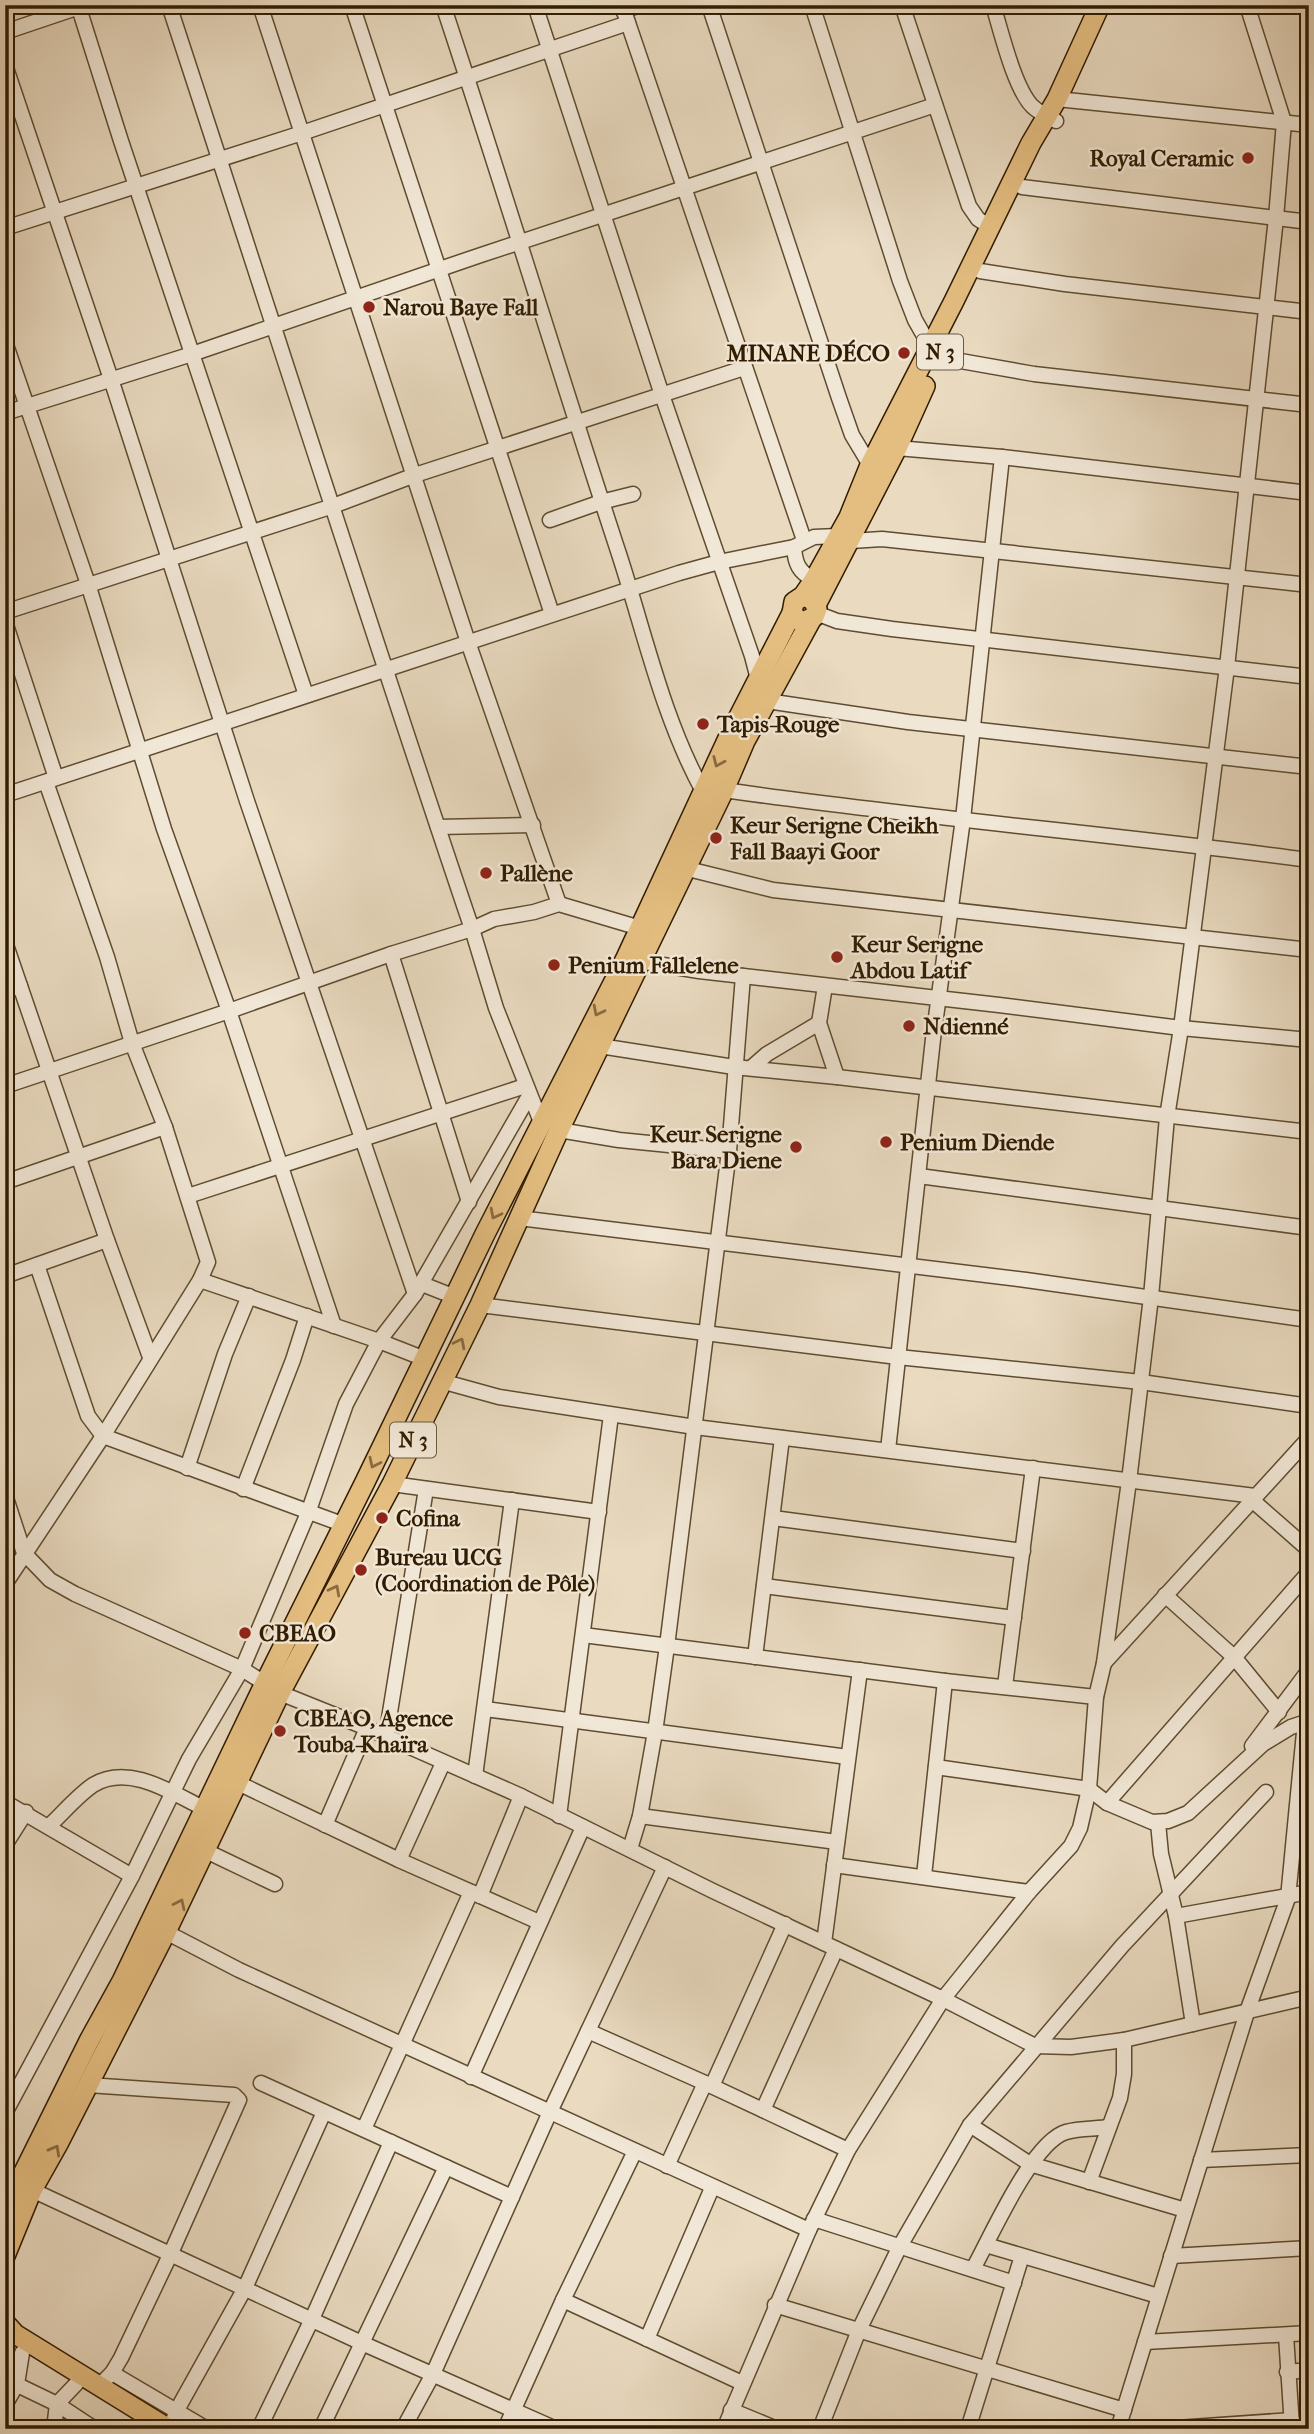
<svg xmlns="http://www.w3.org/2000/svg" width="1314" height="2434" viewBox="0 0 1314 2434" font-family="'IM FELL French Canon',serif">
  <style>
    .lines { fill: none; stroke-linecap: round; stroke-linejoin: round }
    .minor-casing { stroke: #5f4c30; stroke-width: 17 }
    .major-casing { stroke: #311c00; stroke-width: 22 }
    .minor { stroke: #f1e7d6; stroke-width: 14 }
    .major { stroke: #e4bd80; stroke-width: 19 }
    .oneway { stroke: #8a6c40 }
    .poi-dot { fill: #8f2418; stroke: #f1e7d6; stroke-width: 2.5 }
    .labels { text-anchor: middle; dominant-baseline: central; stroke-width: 5; stroke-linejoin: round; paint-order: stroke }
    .shield { fill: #f1e7d6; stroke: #6b5940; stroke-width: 2 }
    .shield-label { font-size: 21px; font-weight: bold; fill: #311c00 }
    .poi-label { font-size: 23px; font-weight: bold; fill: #311c00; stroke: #f1e7d6; text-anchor: start }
  </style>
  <rect width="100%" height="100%" fill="#e9dac0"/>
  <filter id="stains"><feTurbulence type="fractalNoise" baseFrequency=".00286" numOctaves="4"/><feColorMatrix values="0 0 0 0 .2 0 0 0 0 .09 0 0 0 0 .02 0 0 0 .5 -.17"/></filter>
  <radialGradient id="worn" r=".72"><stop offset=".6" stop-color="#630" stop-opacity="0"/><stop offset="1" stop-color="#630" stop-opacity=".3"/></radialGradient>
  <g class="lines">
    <g class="minor-casing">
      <g id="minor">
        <polyline points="78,5 121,141 306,695"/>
        <path d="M169 5C270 313 368 622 472 929L496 1008 541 1122"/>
        <polyline points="260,5 468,642 559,904"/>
        <polyline points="352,5 552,614"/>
        <path d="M443 5C504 188 559 372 619 554 645 634 663 719 704 793"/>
        <polyline points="535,5 662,395 752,656 758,679"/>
        <polyline points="622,5 804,540"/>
        <polyline points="709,5 839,398 852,435 870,465"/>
        <polyline points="812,5 900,281 915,320 931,348"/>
        <polyline points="902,5 969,206 978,219 990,227"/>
        <path d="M993 5C1001 31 1014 87 1032 106 1038 112 1048 117 1056 121"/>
        <polyline points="623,11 640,5"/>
        <polyline points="5,32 85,5"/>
        <polyline points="5,65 111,379 247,801 415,1294"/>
        <polyline points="1057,99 1309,125"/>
        <polyline points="1022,187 1309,222"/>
        <polyline points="5,228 302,133 628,23"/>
        <polyline points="980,271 1065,284 1309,312"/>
        <polyline points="5,342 88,584 164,829 229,1011 334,1326"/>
        <polyline points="938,357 1034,374 1309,405"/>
        <polyline points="5,413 192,354 481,255 935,105"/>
        <polyline points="897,448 1002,457 1309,493"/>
        <polyline points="550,520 601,502 633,494"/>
        <polyline points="851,541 882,539 1309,585"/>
        <path d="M794 547C795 564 799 572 814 580"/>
        <polyline points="5,612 333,506 415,475 744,368"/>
        <polyline points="816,613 837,621 892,629 1309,677"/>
        <polyline points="5,622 56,778"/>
        <polyline points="767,701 908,722 1309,767"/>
        <path d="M724 790C918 818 1114 834 1309 860"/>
        <polyline points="5,795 679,573 719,562 794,547 814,537 838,536"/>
        <polyline points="438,827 533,825"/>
        <polyline points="684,868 773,890 1309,950"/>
        <polyline points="5,942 107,1240 150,1357"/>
        <polyline points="391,954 469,1202"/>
        <polyline points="633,960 699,971 999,1005 1181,1028 1309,1040"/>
        <polyline points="825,986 819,1023 837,1077"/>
        <polyline points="5,991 20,986"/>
        <polyline points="600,1046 734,1067 837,1077 1309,1132"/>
        <polyline points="751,1068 767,1054 819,1023"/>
        <polyline points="5,1086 229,1011 391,954 472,929 494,919 534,912 559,904 640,928"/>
        <polyline points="559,1130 619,1140 729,1151"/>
        <polyline points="919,1176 1309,1228"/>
        <polyline points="5,1182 165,1127"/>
        <polyline points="188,1196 525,1086"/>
        <polyline points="519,1218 1026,1280 1309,1320"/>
        <polyline points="37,1265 88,1416 103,1436 342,1524"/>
        <polyline points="5,1276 107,1240"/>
        <polyline points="200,1280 379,1341 425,1359"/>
        <polyline points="422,1284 455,1297"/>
        <polyline points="480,1305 898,1357 1141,1382 1309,1406"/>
        <polyline points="441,1381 499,1397 695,1427 1255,1496"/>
        <polyline points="888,1450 933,1039 963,819 1002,457"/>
        <polyline points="187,1468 225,1354 249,1296"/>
        <polyline points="392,1484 599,1512"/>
        <polyline points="243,1489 293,1360 307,1316"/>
        <polyline points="5,1495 24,1553 50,1580 75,1594 242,1669 280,1693 367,1728 521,1796 713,1891 943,1999 1035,2046 1071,2047 1124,2040 1309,1997"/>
        <polyline points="1252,1500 1309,1550"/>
        <polyline points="773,1518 1023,1551"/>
        <polyline points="5,1584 103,1436 200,1280 208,1262 165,1127 132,1043 107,957 46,782"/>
        <polyline points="764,1586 1014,1618"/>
        <polyline points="1165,1595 1234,1657 1279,1712"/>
        <polyline points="583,1635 945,1681 1096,1697"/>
        <polyline points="755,1657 782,1438"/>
        <polyline points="1104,1663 1309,1438"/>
        <polyline points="1005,1686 1033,1468"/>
        <polyline points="485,1709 848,1757"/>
        <polyline points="386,1737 426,1489"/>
        <polyline points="1252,1746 1309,1670"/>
        <polyline points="936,1767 1089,1789 1107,1803 1152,1822 1168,1821 1188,1813 1263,1744 1291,1727 1309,1721"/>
        <polyline points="475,1776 512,1500"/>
        <polyline points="238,1783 399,1860 539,1922"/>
        <polyline points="5,1802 132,1876"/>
        <polyline points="1107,1803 1309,1572"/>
        <polyline points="559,1816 611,1415"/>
        <polyline points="640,1816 837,1842"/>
        <polyline points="1158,1823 1161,1854 1176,1916 1193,2024"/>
        <polyline points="325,1825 367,1728"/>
        <path d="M49 1826C63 1813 77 1796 93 1785 129 1763 172 1793 205 1809"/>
        <polyline points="5,1845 26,1812"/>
        <polyline points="630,1849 640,1816 655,1732 667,1646 729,1151 743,976"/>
        <polyline points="206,1851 275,1884"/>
        <polyline points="399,1860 443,1763"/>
        <polyline points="834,1865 1029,1892"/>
        <polyline points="924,1876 945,1681"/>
        <polyline points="480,1896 521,1796"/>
        <polyline points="1176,1916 1309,1892"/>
        <polyline points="160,1929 239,1970 809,2230"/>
        <polyline points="824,1943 860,1670"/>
        <polyline points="588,2031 705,2083 848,2150"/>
        <polyline points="471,2077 583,1827"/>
        <polyline points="261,2083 512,2197"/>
        <polyline points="88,2085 234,2095 239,2100 171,2253 121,2358 112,2373 100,2385"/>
        <polyline points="712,2086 785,1924"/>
        <polyline points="763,2110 836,1949"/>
        <polyline points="5,2113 132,1876 189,1759 242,1669 308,1513 346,1404 379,1341 415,1294 529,1096"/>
        <polyline points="970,2125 1030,2164 1185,2210"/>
        <polyline points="364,2129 471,1892"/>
        <polyline points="1201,2160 1309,2155"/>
        <polyline points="667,2166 705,2083"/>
        <polyline points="1089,2182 1120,2098 1124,2074 1124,2040"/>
        <polyline points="32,2190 364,2344 556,2429"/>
        <polyline points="814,2219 1014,2283"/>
        <polyline points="986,2245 1158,2296"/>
        <polyline points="1171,2256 1309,2248"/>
        <path d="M973 2269C991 2237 1032 2142 1066 2132 1079 2128 1095 2129 1109 2127"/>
        <polyline points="563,2300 742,2383"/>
        <polyline points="775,2305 1124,2410"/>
        <polyline points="1286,2335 1292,2427"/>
        <polyline points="647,2339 712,2188"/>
        <polyline points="1145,2342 1309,2333"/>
        <polyline points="1287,2372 1309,2370"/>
        <polyline points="112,2373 207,2429"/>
        <polyline points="5,2379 57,2404 95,2429"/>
        <polyline points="5,2405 17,2384 22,2353"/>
        <polyline points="731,2410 777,2429"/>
        <polyline points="54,2429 57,2404 76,2384"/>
        <polyline points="170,2429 177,2410 245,2288 324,2112"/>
        <polyline points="259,2429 312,2319 391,2142"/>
        <polyline points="321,2429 446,2167"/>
        <polyline points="403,2429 433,2374 549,2114 665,1867"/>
        <polyline points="505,2429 563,2300 635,2151"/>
        <polyline points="724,2429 809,2230 848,2150 943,1999 1029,1892 1071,1846 1080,1828 1089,1789 1096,1697 1104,1663 1129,1481 1151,1297 1167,1117 1181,1028 1227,667 1276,218 1284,122 1247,5"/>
        <polyline points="820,2429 859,2330 900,2246 970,2125 1122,1946 1266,1792"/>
        <polyline points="968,2429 1022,2256"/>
        <polyline points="1118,2429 1248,2009 1288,1898 1305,1722"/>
        <polyline points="1163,2429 1292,2420"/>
      </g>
    </g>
    <g class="major-casing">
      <g id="major">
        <polyline points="803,596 813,600 817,609 814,617 805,621 798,620 792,613 794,602 803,596 814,580 849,517 870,465 954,301 1031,143 1057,99 1100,5"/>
        <polyline points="816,605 897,448 925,386"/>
        <polyline points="5,2210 90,2039 122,1981 264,1685 365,1482 485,1234 626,958 730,734 792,613"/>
        <polyline points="5,2256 32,2190 59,2142 166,1932 280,1693 392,1484 480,1305 559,1130 724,790 745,741 811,620"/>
        <polyline points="5,2323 15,2334 169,2429"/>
      </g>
    </g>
    <use href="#minor" class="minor"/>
    <use href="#major" class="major"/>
  </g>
  <defs><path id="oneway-chevron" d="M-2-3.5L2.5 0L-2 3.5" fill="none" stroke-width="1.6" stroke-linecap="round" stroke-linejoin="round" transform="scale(1.75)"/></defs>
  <g class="oneway">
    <use href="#oneway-chevron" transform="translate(718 762) rotate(114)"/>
    <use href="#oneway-chevron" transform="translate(598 1011) rotate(117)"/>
    <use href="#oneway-chevron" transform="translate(495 1214) rotate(117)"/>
    <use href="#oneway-chevron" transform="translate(460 1343) rotate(-63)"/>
    <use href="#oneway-chevron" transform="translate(374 1463) rotate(116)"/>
    <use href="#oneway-chevron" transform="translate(335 1590) rotate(-62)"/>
    <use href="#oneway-chevron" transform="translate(180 1904) rotate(-64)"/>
    <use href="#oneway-chevron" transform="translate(55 2150) rotate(-61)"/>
  </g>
  <g class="poi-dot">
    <circle cx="1248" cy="158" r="7"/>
    <circle cx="369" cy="307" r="7"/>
    <circle cx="904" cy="353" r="7"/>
    <circle cx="703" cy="724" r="7"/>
    <circle cx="716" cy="838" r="7"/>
    <circle cx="486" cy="873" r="7"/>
    <circle cx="837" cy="957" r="7"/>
    <circle cx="554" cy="965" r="7"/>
    <circle cx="909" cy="1026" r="7"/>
    <circle cx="886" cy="1142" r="7"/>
    <circle cx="796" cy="1147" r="7"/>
    <circle cx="382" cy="1518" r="7"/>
    <circle cx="361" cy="1570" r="7"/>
    <circle cx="245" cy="1633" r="7"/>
    <circle cx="280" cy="1731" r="7"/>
  </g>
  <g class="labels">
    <g class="shield">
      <rect x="917" y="334.5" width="46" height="35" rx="5"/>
      <rect x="390" y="1422.5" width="46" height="35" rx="5"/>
    </g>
    <g class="shield-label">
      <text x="940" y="352">N 3</text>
      <text x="413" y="1440">N 3</text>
    </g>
    <g class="poi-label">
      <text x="1234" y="158" text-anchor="end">Royal Ceramic</text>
      <text x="383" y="307">Narou Baye Fall</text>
      <text x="890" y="353" text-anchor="end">MINANE DÉCO</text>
      <text x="717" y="724">Tapis-Rouge</text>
      <text x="730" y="825">Keur Serigne Cheikh<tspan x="730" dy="26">Fall Baayi Goor</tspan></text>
      <text x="500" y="873">Pallène</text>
      <text x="851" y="944">Keur Serigne<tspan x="851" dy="26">Abdou Latif</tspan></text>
      <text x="568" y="965">Penium Fallelene</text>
      <text x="923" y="1026">Ndienné</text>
      <text x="782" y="1134" text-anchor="end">Keur Serigne<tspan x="782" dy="26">Bara Diene</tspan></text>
      <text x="900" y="1142">Penium Diende</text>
      <text x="396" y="1518">Cofina</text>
      <text x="375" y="1557">Bureau UCG<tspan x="375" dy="26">(Coordination de Pôle)</tspan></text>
      <text x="259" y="1633">CBEAO</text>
      <text x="294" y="1718">CBEAO, Agence<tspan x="294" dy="26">Touba-Khaïra</tspan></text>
    </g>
  </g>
  <rect width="1314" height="2434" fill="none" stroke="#e9dac0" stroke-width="28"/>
  <rect x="7" y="7" width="1300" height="2420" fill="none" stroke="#311c00" stroke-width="3.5"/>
  <rect x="14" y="14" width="1286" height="2406" fill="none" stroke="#311c00" stroke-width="2"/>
  <rect width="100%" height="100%" filter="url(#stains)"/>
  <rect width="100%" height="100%" fill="url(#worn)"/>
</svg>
